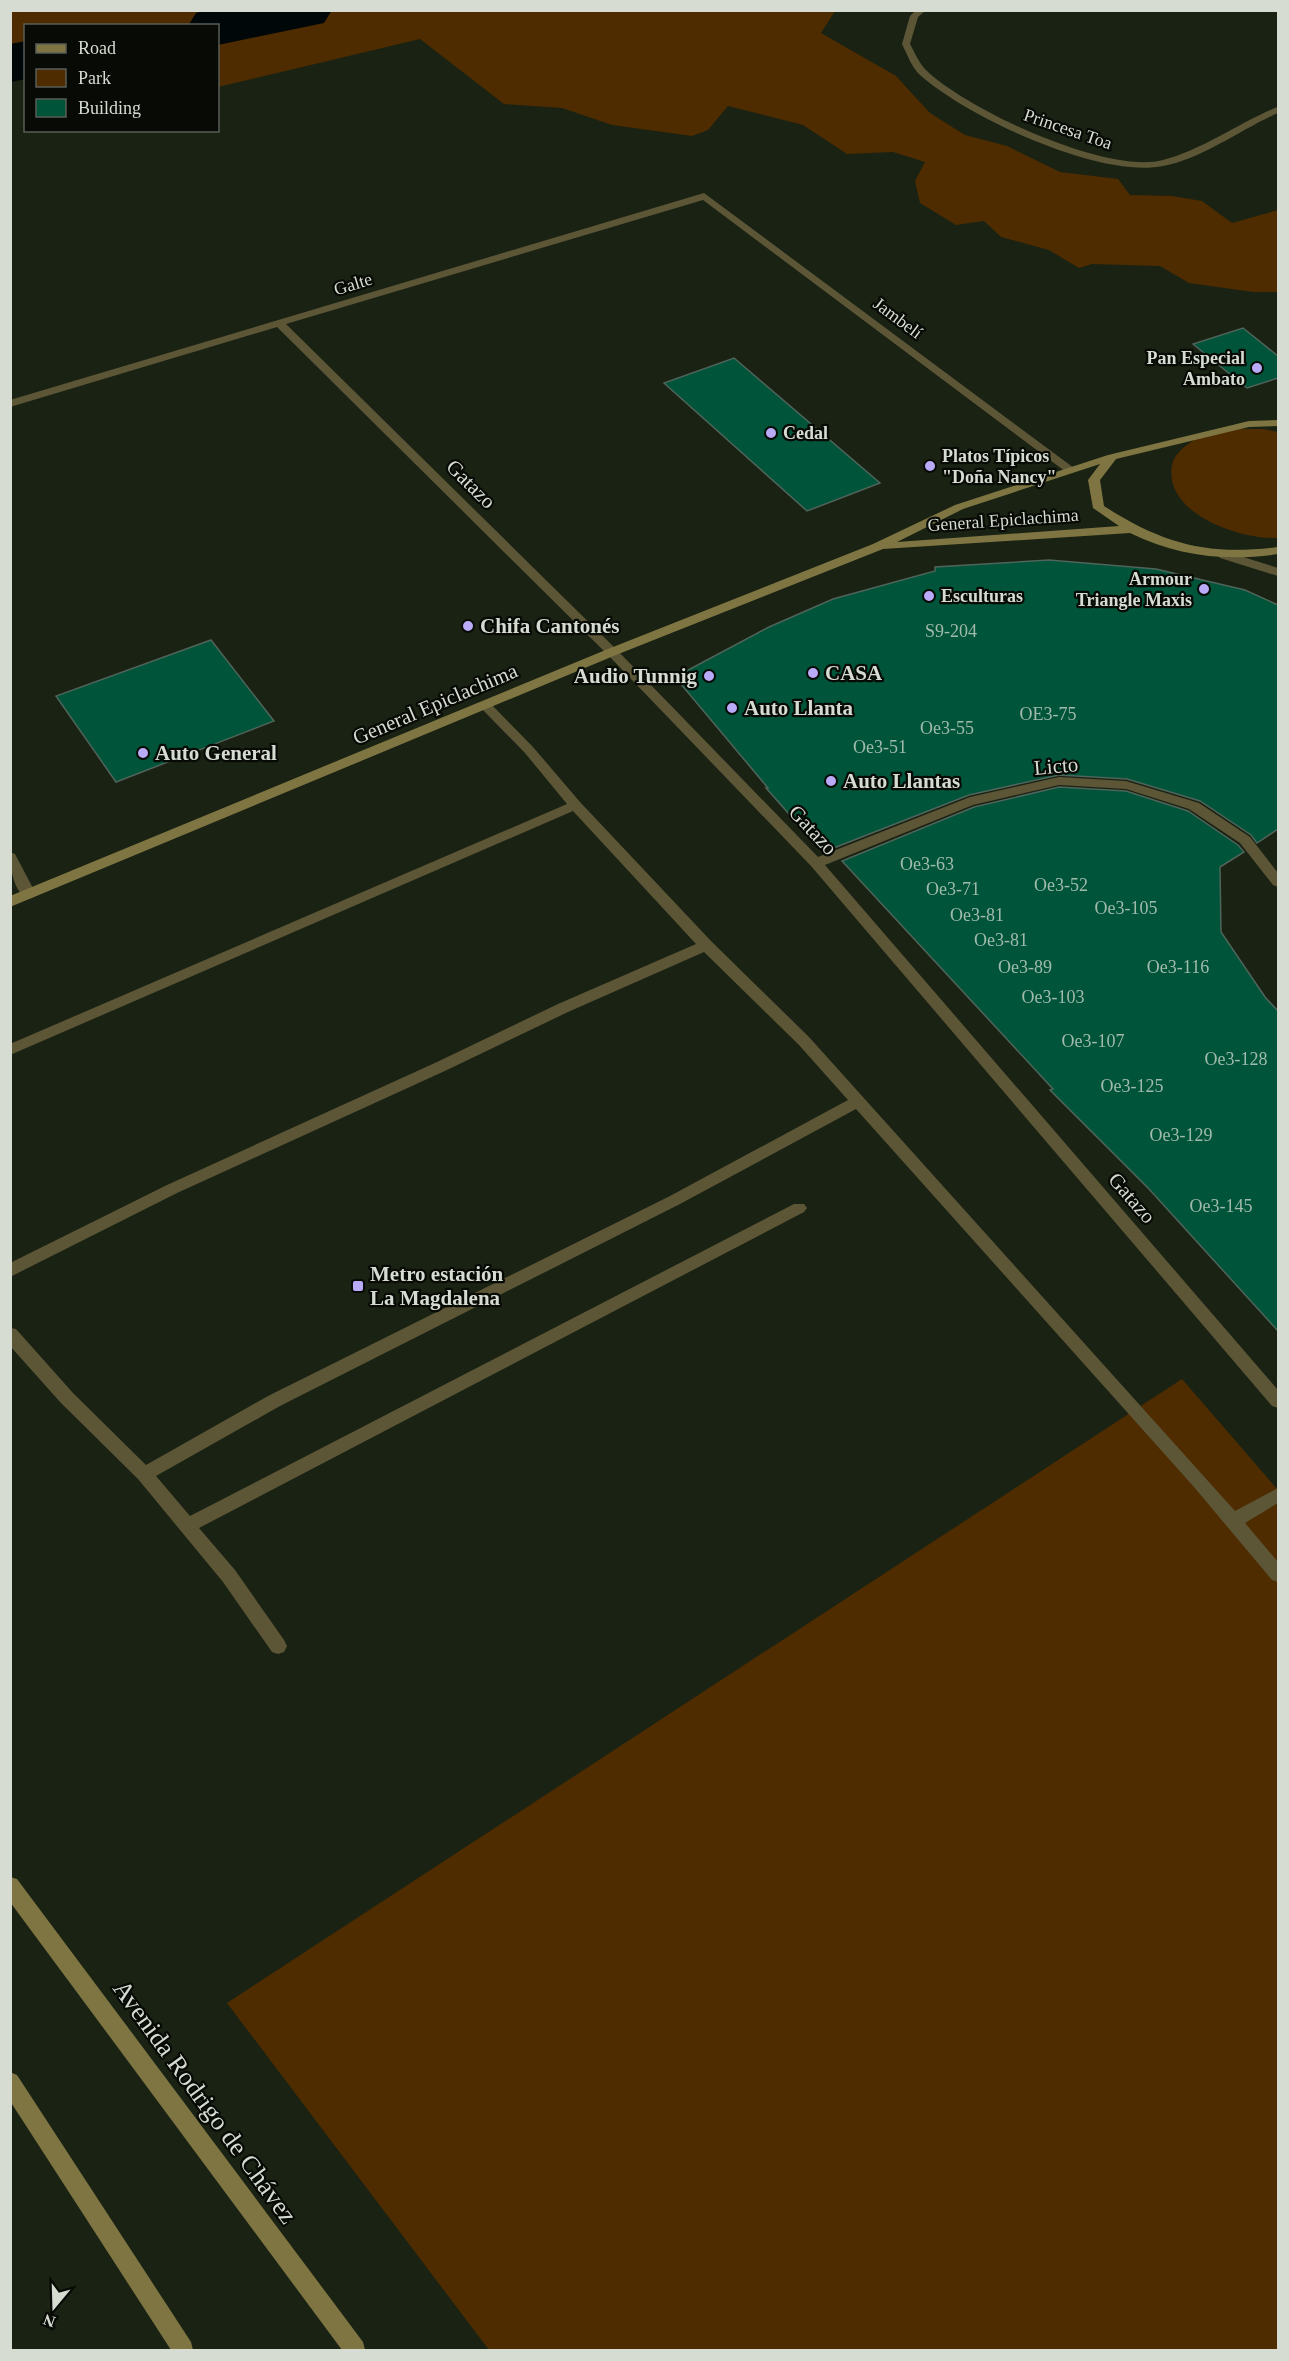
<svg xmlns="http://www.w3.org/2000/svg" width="1289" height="2361" viewBox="0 0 1289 2361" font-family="'Times New Roman',serif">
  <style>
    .green { fill: #4e2c00 }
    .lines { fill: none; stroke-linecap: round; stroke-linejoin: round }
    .river { fill: #000708; fill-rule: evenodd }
    .building { fill: #005439; stroke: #4f645a; stroke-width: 1.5 }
    .lane { fill: #5c5637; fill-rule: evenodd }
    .street { fill: #5c5637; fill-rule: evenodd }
    .secondary { fill: #7e7542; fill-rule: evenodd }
    .poi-dot { fill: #b9abf7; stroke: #070a05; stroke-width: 2 }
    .labels { text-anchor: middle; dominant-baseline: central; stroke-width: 4.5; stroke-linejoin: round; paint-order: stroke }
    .far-street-label { font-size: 18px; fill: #d6dcd2; stroke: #070a05 }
    .far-poi-label { font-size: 18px; font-weight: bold; fill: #d6dcd2; stroke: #070a05; text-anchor: start }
    .number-label { font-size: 18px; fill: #a0baac }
    .street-label { font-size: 21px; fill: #d6dcd2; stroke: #070a05 }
    .poi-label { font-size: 21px; font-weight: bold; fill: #d6dcd2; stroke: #070a05; text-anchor: start }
    .near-street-label { font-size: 26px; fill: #d6dcd2; stroke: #070a05 }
  </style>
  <rect width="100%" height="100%" fill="#1a2213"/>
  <g class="green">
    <polygon points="11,10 835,11 821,33 896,76 930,113 965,135 1007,146 1060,172 1118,179 1130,195 1172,196 1202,201 1232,223 1278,210 1278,292 1253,292 1189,283 1160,266 1092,264 1079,268 1049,250 1001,237 984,221 956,225 920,203 915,181 925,162 893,152 847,154 803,125 728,106 708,130 692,136 612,125 562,108 504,104 420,39 218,87 218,26 26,26 25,71 11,71"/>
    <path d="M1232 429H1263L1278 432V538C1241 540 1163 514 1172 465 1175 451 1192 440 1205 435 1213 432 1223 431 1232 429Z"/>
    <polygon points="1182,1379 1278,1490 1278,2350 489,2350 227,2003"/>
  </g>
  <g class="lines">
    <g class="river">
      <polygon points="206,10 332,10 324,23 218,45 218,26 188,26 196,13"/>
      <polygon points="26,41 26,79 10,82 10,44"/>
    </g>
  </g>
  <g class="building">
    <polygon points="1243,328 1278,356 1278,378 1247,388 1193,344"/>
    <polygon points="734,358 880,483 807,511 664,383"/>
    <polygon points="1049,560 1156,569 1245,590 1278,605 1278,829 1257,843 1251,835 1200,801 1127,779 1059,775 969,795 831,849 811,829 805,832 766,788 768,788 675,677 769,627 833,599 935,571 935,567"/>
    <polygon points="211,640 274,721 116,782 56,696"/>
    <polygon points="1059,787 1126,791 1188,811 1238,845 1244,852 1220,867 1221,932 1265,997 1278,1011 1278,1331 1149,1189 1050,1090 1053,1089 842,861 974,807"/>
  </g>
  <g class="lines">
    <g class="lane">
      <polygon points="485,701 489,702 533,747 580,802 711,941 809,1037 1235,1511 1278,1488 1278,1503 1245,1523 1278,1562 1278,1582 1272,1580 1194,1487 856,1109 680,1204 280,1406 156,1476 190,1516 794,1204 804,1204 807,1208 804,1212 199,1528 235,1570 284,1640 287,1646 284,1652 278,1654 272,1652 223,1582 138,1479 61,1403 10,1346 10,1328 16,1329 73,1393 146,1465 268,1396 670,1196 848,1100 799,1045 704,952 568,1012 447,1070 177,1193 10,1277 10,1263 167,1185 437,1062 558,1004 696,944 573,811 10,1055 10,1044 567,804 525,753 481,708 479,705"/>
      <path d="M10 852 15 854 36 894 34 897 29 899C13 893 10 867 10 852Z"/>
    </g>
    <g class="street">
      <path d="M916 10H926L918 17 910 44C915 53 920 65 927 71 968 110 1107 175 1163 160 1202 150 1237 124 1275 108L1278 107V113C1241 129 1202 159 1163 166 1100 179 967 117 920 75 912 68 907 54 902 44L910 16Z"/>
      <polygon points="704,193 1074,468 1074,472 1066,472 703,200 286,324 616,649 818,857 970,797 1059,777 1126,781 1199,803 1250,837 1278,873 1278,887 1273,885 1240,843 1189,809 1126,789 1059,785 973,805 825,865 1278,1390 1278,1408 1272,1406 811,866 608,655 277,327 10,407 10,400"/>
      <polygon points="1224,551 1278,568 1278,576 1220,558 1218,555"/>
    </g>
    <g class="secondary">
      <path d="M1278 420V426L1249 427 1116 459 1100 480 1104 506C1163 544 1208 556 1278 547V554C1228 562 1176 556 1130 533L883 549 616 655 10 907V896L608 649 873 544 955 505 1108 455 1249 421ZM1100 464 1088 480 1093 508 1119 526 897 542 963 509Z"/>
      <polygon points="10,1877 17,1879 363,2342 365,2350 342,2350 10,1902"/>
      <polygon points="10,2072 17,2075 191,2342 193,2350 171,2350 10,2101"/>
    </g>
  </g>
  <g class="poi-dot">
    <circle cx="1257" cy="368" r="6"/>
    <circle cx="771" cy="433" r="6"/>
    <circle cx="930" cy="466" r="6"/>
    <circle cx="1204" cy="589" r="6"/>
    <circle cx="929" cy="596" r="6"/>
    <circle cx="468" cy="626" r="6"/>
    <circle cx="813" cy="673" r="6"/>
    <circle cx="709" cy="676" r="6"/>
    <circle cx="732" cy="708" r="6"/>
    <circle cx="143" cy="753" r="6"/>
    <circle cx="831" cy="781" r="6"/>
    <rect x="352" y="1280" width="12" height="12" rx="3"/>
  </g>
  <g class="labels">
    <g class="far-street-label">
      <text transform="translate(1068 129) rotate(19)">Princesa Toa</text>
      <text transform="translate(353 284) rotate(-17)">Galte</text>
      <text transform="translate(898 318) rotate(37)">Jambelí</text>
      <text transform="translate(1003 520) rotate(-4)">General Epiclachima</text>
    </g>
    <g class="far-poi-label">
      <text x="1245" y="358" text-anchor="end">Pan Especial<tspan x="1245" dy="21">Ambato</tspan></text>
      <text x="783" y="433">Cedal</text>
      <text x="942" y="456">Platos Típicos<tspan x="942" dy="21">"Doña Nancy"</tspan></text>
      <text x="1192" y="579" text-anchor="end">Armour<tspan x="1192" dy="21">Triangle Maxis</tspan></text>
      <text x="941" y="596">Esculturas</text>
    </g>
    <g class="number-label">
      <text x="951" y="631">S9-204</text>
      <text x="1048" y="714">OE3-75</text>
      <text x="947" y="728">Oe3-55</text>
      <text x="880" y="747">Oe3-51</text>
      <text x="927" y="864">Oe3-63</text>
      <text x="1061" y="885">Oe3-52</text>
      <text x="953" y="889">Oe3-71</text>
      <text x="1126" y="908">Oe3-105</text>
      <text x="977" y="915">Oe3-81</text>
      <text x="1001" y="940">Oe3-81</text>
      <text x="1025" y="967">Oe3-89</text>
      <text x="1178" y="967">Oe3-116</text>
      <text x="1053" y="997">Oe3-103</text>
      <text x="1093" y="1041">Oe3-107</text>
      <text x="1236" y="1059">Oe3-128</text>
      <text x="1132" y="1086">Oe3-125</text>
      <text x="1181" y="1135">Oe3-129</text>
      <text x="1221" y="1206">Oe3-145</text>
    </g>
    <g class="street-label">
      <text transform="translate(471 484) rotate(45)">Gatazo</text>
      <text transform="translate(435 704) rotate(-23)">General Epiclachima</text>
      <text transform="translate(1056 766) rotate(-5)">Licto</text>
      <text transform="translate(813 830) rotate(47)">Gatazo</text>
      <text transform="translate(1132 1198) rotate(49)">Gatazo</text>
    </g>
    <g class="poi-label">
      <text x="480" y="626">Chifa Cantonés</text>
      <text x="825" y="673">CASA</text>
      <text x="697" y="676" text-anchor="end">Audio Tunnig</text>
      <text x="744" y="708">Auto Llanta</text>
      <text x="155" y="753">Auto General</text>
      <text x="843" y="781">Auto Llantas</text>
      <text x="370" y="1274">Metro estación<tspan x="370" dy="24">La Magdalena</tspan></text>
    </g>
    <g class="near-street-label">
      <text transform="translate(205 2102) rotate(54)">Avenida Rodrigo de Chávez</text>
    </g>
  </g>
  <rect width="1289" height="2361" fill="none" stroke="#d6dcd2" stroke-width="24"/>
  <rect x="24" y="24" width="195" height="108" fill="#070a05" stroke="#5a5e57" stroke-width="1.5"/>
  <rect x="36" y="44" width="30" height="9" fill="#7e7542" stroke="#5a5e57" stroke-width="1.5"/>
  <text x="78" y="54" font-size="18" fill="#d6dcd2">Road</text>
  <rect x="36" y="69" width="30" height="18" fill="#4e2c00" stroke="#5a5e57" stroke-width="1.5"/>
  <text x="78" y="84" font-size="18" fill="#d6dcd2">Park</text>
  <rect x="36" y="99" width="30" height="18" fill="#005439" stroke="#5a5e57" stroke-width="1.5"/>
  <text x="78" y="114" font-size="18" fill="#d6dcd2">Building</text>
  <g transform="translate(54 2307) rotate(199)" stroke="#070a05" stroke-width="4.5" paint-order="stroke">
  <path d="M0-4.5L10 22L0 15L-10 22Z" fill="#d6dcd2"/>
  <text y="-9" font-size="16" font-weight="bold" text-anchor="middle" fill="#d6dcd2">N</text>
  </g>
</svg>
